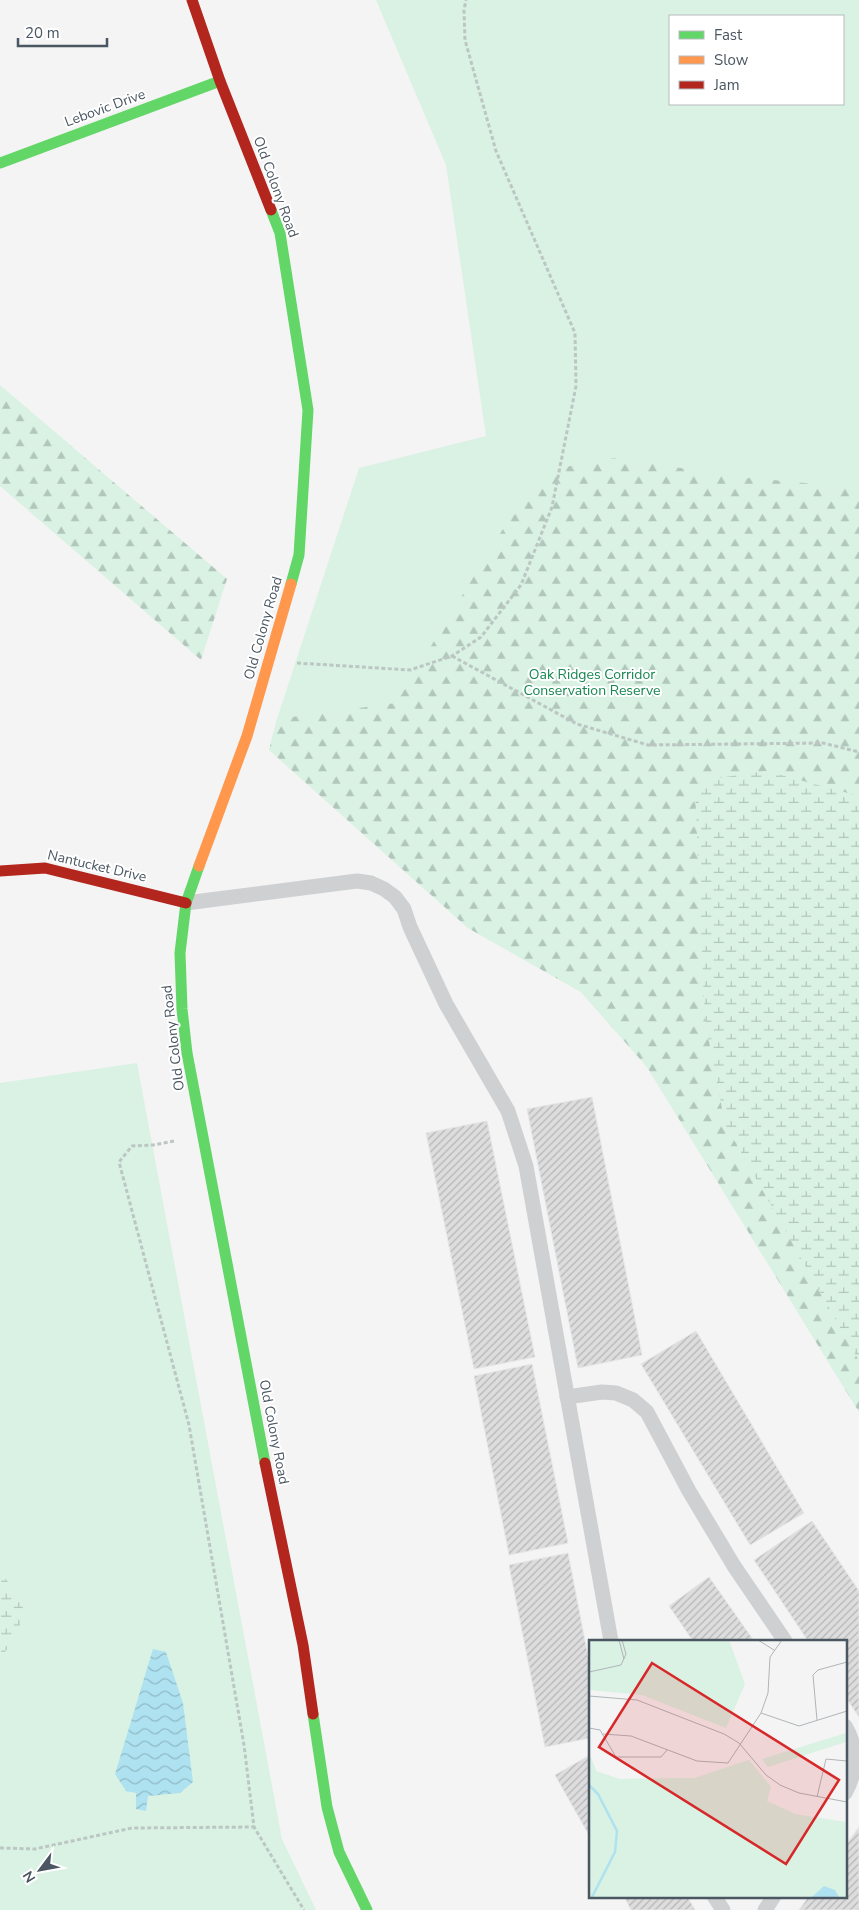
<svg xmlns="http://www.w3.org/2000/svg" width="859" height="1910" viewBox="0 0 859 1910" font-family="'Nunito Sans',sans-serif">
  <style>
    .green { fill: #d9f2e3; fill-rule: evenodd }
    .forest { fill: url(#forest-firs) }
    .wetland { fill: url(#wetland-marsh) }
    .water { fill: url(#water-waves) }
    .building { fill: url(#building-hatch); stroke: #e5e6e7 }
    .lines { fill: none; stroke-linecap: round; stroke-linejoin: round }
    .path { stroke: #bcc7c4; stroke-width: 3; stroke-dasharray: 4 2.5; stroke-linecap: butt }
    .lane { stroke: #ced0d2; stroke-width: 15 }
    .fast { stroke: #63d668; stroke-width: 11 }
    .slow { stroke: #ff974d; stroke-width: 11 }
    .jam { stroke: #b3261e; stroke-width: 11 }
    .labels { text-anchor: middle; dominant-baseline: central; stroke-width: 4; stroke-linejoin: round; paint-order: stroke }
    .street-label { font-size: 14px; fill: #4a5661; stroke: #fff }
    .park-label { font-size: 14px; fill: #17864f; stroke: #fff }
    .inset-river { fill: none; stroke: #aee2f0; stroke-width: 2.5 }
    .inset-road { fill: none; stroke: #b0b5b9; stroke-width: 1 }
    .view { fill: #d62828; fill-opacity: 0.15; stroke: #d62828; stroke-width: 2.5 }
    .inset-edge { fill: none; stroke: #4a5661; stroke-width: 2.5 }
  </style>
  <defs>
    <pattern id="forest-firs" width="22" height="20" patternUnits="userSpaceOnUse" patternTransform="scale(1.25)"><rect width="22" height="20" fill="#d9f2e3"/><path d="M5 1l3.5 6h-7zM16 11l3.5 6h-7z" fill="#b2c7bb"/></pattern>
    <pattern id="wetland-marsh" width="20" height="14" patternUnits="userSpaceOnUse" patternTransform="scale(1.25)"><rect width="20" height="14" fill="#d9f2e3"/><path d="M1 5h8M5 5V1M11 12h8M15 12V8" fill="none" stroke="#b2c7bb"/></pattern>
    <pattern id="water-waves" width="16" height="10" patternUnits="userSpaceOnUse" patternTransform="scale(1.25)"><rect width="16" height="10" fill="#aee2f0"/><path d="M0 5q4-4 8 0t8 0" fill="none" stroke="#90bac6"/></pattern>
    <pattern id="building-hatch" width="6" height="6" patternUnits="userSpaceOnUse" patternTransform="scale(1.25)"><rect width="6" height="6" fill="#ddddde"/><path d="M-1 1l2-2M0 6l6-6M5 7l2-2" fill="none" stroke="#b5b6b7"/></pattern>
  </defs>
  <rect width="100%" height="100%" fill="#f4f4f4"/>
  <g class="green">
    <path d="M376 0H859V1412L647 1067 581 992 468 928 269 750 277 719 359 468 486 436 446 165ZM670 16H843V104H670Z"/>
    <polygon points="137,1063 282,1839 316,1910 0,1910 0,1083"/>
  </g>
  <g class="forest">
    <polygon points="0,385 227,579 201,660 0,486"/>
    <polygon points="615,458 740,477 859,488 859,1412 647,1067 581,992 468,928 269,750 277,719 396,703 522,498 554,469"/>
  </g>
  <g class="wetland">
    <polygon points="766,771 859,796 859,1361 725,1124 705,1021 695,790 718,778"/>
    <polygon points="0,1569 26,1613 6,1651 0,1655"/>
  </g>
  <polygon class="water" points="153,1649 166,1652 183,1703 193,1782 180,1793 148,1796 146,1811 136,1809 136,1793 126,1791 115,1774"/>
  <g class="building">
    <polygon points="592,1097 642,1355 578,1368 527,1109"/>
    <polygon points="487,1121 535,1357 474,1369 426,1133"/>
    <polygon points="696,1331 804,1513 750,1545 641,1364"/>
    <polygon points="532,1364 568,1543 509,1555 474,1376"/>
    <polygon points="812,1521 859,1591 859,1717 845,1696 845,1641 808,1641 754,1560"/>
    <polygon points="568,1553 590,1667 590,1738 545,1747 509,1565"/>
    <polygon points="709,1577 754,1641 693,1641 669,1606"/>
    <polygon points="590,1755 590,1837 555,1775"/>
    <polygon points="859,1827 859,1910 799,1910 809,1896 845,1896 845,1846"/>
    <polygon points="624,1896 687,1896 695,1910 631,1910"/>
  </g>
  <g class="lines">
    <g class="path">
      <polyline points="452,656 577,724 648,745 823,743 859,752"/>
      <polyline points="297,663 410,670 452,656 481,637 521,585 552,507 576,386 575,333 496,151 465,40 464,10 466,0"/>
      <polyline points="174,1141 153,1145 132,1146 119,1162 189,1425 244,1745 254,1827 304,1910"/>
      <polyline points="0,1848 35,1849 132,1828 254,1827"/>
    </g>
    <g class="lane">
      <polyline points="186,903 357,881 371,883 384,889 395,897 404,909 410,927 446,1004 508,1111 526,1166 611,1641"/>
      <polyline points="567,1397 602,1392 616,1393 633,1400 647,1412 689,1491 734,1566 785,1641"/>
      <path d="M845 1726C858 1747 857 1772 845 1793"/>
      <polyline points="714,1896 723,1910"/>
      <polyline points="765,1910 774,1896"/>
    </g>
    <g class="fast">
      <polyline points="0,163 220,81"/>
      <polyline points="271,210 280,233 308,410 299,555 291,584"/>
      <polyline points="199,866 186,903 180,953 182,1009 187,1053 265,1463"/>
      <polyline points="313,1714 327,1807 339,1852 367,1910"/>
    </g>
    <polyline class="slow" points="199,866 247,736 291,584"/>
    <g class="jam">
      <polyline points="192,0 220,81 271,210"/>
      <polyline points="0,871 45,868 186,903"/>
      <polyline points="265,1463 303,1645 313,1714"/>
    </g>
  </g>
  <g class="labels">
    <g class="street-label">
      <text transform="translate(105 108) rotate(-20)">Lebovic Drive</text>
      <text transform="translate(276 187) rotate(70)">Old Colony Road</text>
      <text transform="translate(263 628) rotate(-74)">Old Colony Road</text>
      <text transform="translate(97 866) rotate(13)">Nantucket Drive</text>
      <text transform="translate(173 1038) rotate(-97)">Old Colony Road</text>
      <text transform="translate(274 1432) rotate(79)">Old Colony Road</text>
    </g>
    <g class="park-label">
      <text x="592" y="674">Oak Ridges Corridor<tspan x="592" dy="16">Conservation Reserve</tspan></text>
    </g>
  </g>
  <g transform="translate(589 1640)">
    <rect width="258" height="258" fill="#f4f4f4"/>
    <path d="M0 0H140L156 44 137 88 53 55 0 50ZM0 112 7 131 30 139 106 138 160 120 182 147 178 161 206 174 257 182V257H0Z" fill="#d9f2e3"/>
    <path d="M257 93V102L179 127 173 119ZM0 112 7 131 30 139 106 138 160 120 162 123 157 136 170 165 96 257H0ZM237 194 248 198 257 208V257L245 245 231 243 222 257H194L201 253 210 239 202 225 208 213 228 195Z" fill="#d9f2e3"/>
    <path d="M100 11 115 12 141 24 135 34 116 45 90 44 88 30ZM0 130 25 145 60 141 95 142 130 160V163L100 199 70 227 27 255 12 257 0 249Z" fill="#d9f2e3"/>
    <path d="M235 246 246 250 250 257H223Z" fill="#aee2f0"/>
    <path class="inset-river" d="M0 145 9 154 28 191 26 212 3 257"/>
    <path class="inset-road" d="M30 0 35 19M169 0 185 10M0 32 32 25 37 14 33 0M0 56 48 60 135 94 150 103 177 135 191 145 210 153 258 162M172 73 210 86 258 71M228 80 224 35 229 30 258 22M0 88 11 90 27 117H72L78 110M14 94 42 96 108 121 139 123 172 73 179 53 181 17 193 0M228 157 237 119 258 121"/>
    <path class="view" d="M63 23 250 140 197 224 10 107Z"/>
    <rect width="258" height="258" class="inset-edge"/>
  </g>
  <rect x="669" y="15" width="175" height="90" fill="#ffffff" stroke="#b7bbc0"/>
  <rect x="679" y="31" width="25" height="8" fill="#63d668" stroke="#b7bbc0"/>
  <text x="714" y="40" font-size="15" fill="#4a5661">Fast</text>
  <rect x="679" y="56" width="25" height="8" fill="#ff974d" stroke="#b7bbc0"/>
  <text x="714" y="65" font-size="15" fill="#4a5661">Slow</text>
  <rect x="679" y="81" width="25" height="8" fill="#b3261e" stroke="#b7bbc0"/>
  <text x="714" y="90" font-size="15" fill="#4a5661">Jam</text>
  <g transform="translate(40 1870) rotate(238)" stroke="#ffffff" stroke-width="4" paint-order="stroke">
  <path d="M0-4L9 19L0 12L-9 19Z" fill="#4a5661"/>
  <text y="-8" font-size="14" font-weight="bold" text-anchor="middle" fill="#4a5661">N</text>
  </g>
  <path d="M18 38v8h89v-8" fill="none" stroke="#4a5661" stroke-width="2.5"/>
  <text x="25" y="38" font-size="15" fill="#4a5661" stroke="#ffffff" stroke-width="4" paint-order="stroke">20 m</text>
</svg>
